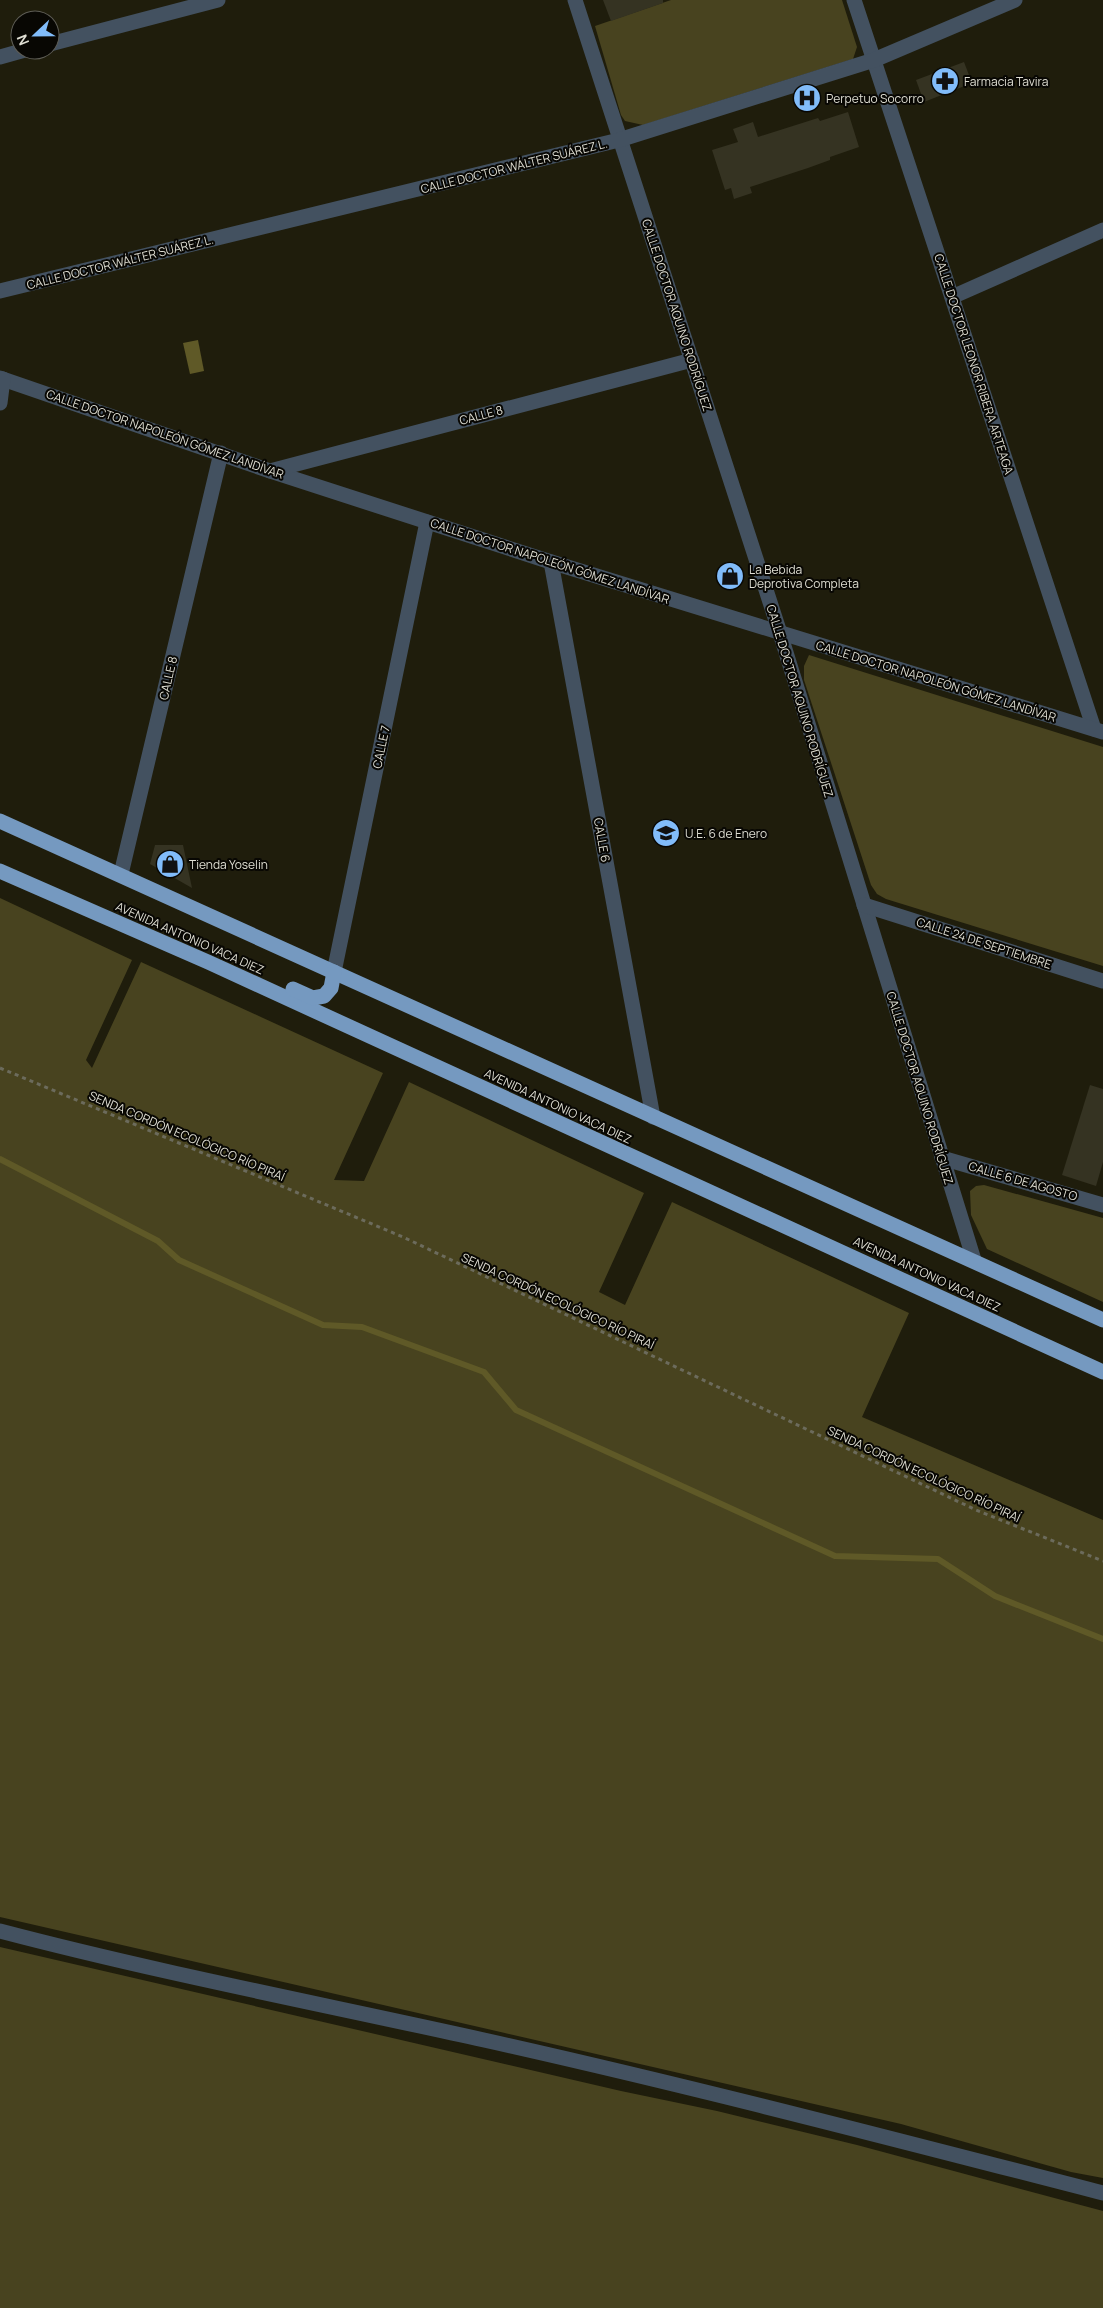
<svg xmlns="http://www.w3.org/2000/svg" width="1103" height="2308" viewBox="0 0 1103 2308" font-family="Manrope,sans-serif">
  <style>
    .green { fill: #48431f }
    .water { fill: #5f5927 }
    .lines { fill: none; stroke-linecap: round; stroke-linejoin: round }
    .stream { stroke: #5f5927; stroke-width: 6 }
    .building { fill: #353322 }
    .path { stroke: #6c6b5c; stroke-width: 3; stroke-dasharray: 4 4; stroke-linecap: butt }
    .street { stroke: #435160; stroke-width: 15 }
    .highway { stroke: #7599c0; stroke-width: 15 }
    .labels { text-anchor: middle; dominant-baseline: central; stroke-width: 4; stroke-linejoin: round; paint-order: stroke }
    .poi-label { font-size: 12px; fill: #dfded3; stroke: #080703; text-anchor: start }
    .street-label { font-size: 12px; fill: #dfded3; stroke: #080703 }
  </style>
  <rect width="100%" height="100%" fill="#1f1d0c"/>
  <g class="green">
    <polygon points="671,0 842,0 857,47 853,59 643,125 625,121 621,115 595,26"/>
    <polygon points="809,655 1103,747 1103,966 886,899 877,894 871,885 804,680 804,666"/>
    <polygon points="0,898 132,960 86,1060 92,1068 141,962 383,1073 334,1180 364,1181 409,1082 644,1193 599,1292 625,1305 672,1202 909,1313 862,1417 1103,1520 1103,2178 1071,2172 901,2124 0,1917"/>
    <polygon points="984,1185 1103,1218 1103,1302 987,1249 971,1215 970,1191 976,1186"/>
    <polygon points="0,1947 621,2091 717,2111 857,2145 1103,2211 1103,2308 0,2308"/>
  </g>
  <polygon class="water" points="198,340 204,371 190,374 183,343"/>
  <g class="lines">
    <polyline class="stream" points="0,1159 158,1241 179,1260 323,1325 362,1327 484,1372 516,1410 835,1556 938,1559 995,1596 1103,1639"/>
  </g>
  <g class="building">
    <polygon points="603,0 663,0 663,3 611,21"/>
    <polygon points="964,62 972,83 924,102 916,80"/>
    <polygon points="848,112 859,147 830,157 830,160 808,168 750,187 752,193 734,199 731,188 725,190 712,150 738,142 733,129 753,122 758,137 818,118 820,121"/>
    <polygon points="155,845 183,845 192,888 150,864"/>
    <polygon points="1090,1085 1103,1089 1103,1162 1096,1186 1062,1175"/>
  </g>
  <g class="lines">
    <polyline class="path" points="0,1068 403,1237 976,1510 1103,1561"/>
    <g class="street">
      <polyline points="575,0 780,633 974,1260"/>
      <polyline points="854,0 1094,729"/>
      <polyline points="50,44 218,0"/>
      <polyline points="0,57 25,50"/>
      <polyline points="0,291 619,140 874,60 1015,0"/>
      <polyline points="952,297 1103,230"/>
      <polyline points="0,378 270,471 551,562 1103,732"/>
      <polyline points="0,403 3,379"/>
      <polyline points="270,471 692,360"/>
      <polyline points="551,562 653,1117"/>
      <polyline points="121,874 221,453"/>
      <polyline points="864,905 1103,981"/>
      <polyline points="334,972 427,522"/>
      <polyline points="942,1158 1103,1205"/>
      <path d="M0 1931C160 1973 322 2004 484 2040 691 2086 897 2140 1103 2193"/>
    </g>
    <g class="highway">
      <polyline points="0,821 1103,1320"/>
      <polyline points="0,871 208,962 1103,1372"/>
      <polyline points="293,989 313,998 324,996 331,988 334,972"/>
    </g>
  </g>
  <defs>
    <g id="pharmacy-disc" transform="scale(1.4375)"><circle r="9.5" fill="#81bcfa" stroke="#080703"/><path d="M-2-6h4v4h4v4h-4v4h-4v-4h-4v-4h4Z" fill="#111"/></g>
    <g id="hospital-disc" transform="scale(1.4375)"><circle r="9.5" fill="#81bcfa" stroke="#080703"/><path d="M-5-5h3v3.5h4V-5h3V5h-3V1.5h-4V5h-3Z" fill="#111"/></g>
    <g id="shop-disc" transform="scale(1.4375)"><circle r="9.5" fill="#81bcfa" stroke="#080703"/><path d="M-5-2.5h2.3a2.7 3.5 0 0 1 5.4 0H5L5.5 6h-11ZM-1.5-2.5h3a1.5 2.3 0 0 0-3 0Z" fill="#111"/></g>
    <g id="school-disc" transform="scale(1.4375)"><circle r="9.5" fill="#81bcfa" stroke="#080703"/><path d="M0-5L7-2L0 1L-7-2ZM-4 1L0 2.5L4 1V4Q0 6-4 4Z" fill="#111"/></g>
  </defs>
  <g fill-rule="evenodd">
    <use href="#pharmacy-disc" x="945" y="81"/>
    <use href="#hospital-disc" x="807" y="98"/>
    <use href="#shop-disc" x="730" y="576"/>
    <use href="#school-disc" x="666" y="833"/>
    <use href="#shop-disc" x="170" y="864"/>
  </g>
  <g class="labels">
    <g class="poi-label">
      <text x="964" y="81">Farmacia Tavira</text>
      <text x="826" y="98">Perpetuo Socorro</text>
      <text x="749" y="569">La Bebida<tspan x="749" dy="14">Deprotiva Completa</tspan></text>
      <text x="685" y="833">U.E. 6 de Enero</text>
      <text x="189" y="864">Tienda Yoselin</text>
    </g>
    <g class="street-label">
      <text transform="translate(514 166) rotate(-14)">CALLE DOCTOR WÁLTER SUÁREZ L.</text>
      <text transform="translate(120 262) rotate(-14)">CALLE DOCTOR WÁLTER SUÁREZ L.</text>
      <text transform="translate(677 315) rotate(72)">CALLE DOCTOR AQUINO RODRÍGUEZ</text>
      <text transform="translate(974 364) rotate(72)">CALLE DOCTOR LEONOR RIBERA ARTEAGA</text>
      <text transform="translate(481 415) rotate(-15)">CALLE 8</text>
      <text transform="translate(165 434) rotate(19)">CALLE DOCTOR NAPOLEÓN GÓMEZ LANDÍVAR</text>
      <text transform="translate(550 561) rotate(18)">CALLE DOCTOR NAPOLEÓN GÓMEZ LANDÍVAR</text>
      <text transform="translate(168 678) rotate(-77)">CALLE 8</text>
      <text transform="translate(936 681) rotate(17)">CALLE DOCTOR NAPOLEÓN GÓMEZ LANDÍVAR</text>
      <text transform="translate(800 701) rotate(73)">CALLE DOCTOR AQUINO RODRÍGUEZ</text>
      <text transform="translate(381 747) rotate(-78)">CALLE 7</text>
      <text transform="translate(602 840) rotate(80)">CALLE 6</text>
      <text transform="translate(190 938) rotate(24)">AVENIDA ANTONIO VACA DIEZ</text>
      <text transform="translate(984 943) rotate(18)">CALLE 24 DE SEPTIEMBRE</text>
      <text transform="translate(920 1088) rotate(73)">CALLE DOCTOR AQUINO RODRÍGUEZ</text>
      <text transform="translate(558 1106) rotate(25)">AVENIDA ANTONIO VACA DIEZ</text>
      <text transform="translate(187 1136) rotate(23)">SENDA CORDÓN ECOLÓGICO RÍO PIRAÍ</text>
      <text transform="translate(1023 1181) rotate(16)">CALLE 6 DE AGOSTO</text>
      <text transform="translate(927 1274) rotate(25)">AVENIDA ANTONIO VACA DIEZ</text>
      <text transform="translate(558 1301) rotate(25)">SENDA CORDÓN ECOLÓGICO RÍO PIRAÍ</text>
      <text transform="translate(924 1474) rotate(25)">SENDA CORDÓN ECOLÓGICO RÍO PIRAÍ</text>
    </g>
  </g>
  <g transform="translate(35 35) rotate(248)"><circle r="24" fill="#080703" stroke="#5e5d56"/>
  <path d="M0-4L9 19L0 12L-9 19Z" fill="#81bcfa"/>
  <text y="-8" font-size="14" font-weight="bold" text-anchor="middle" fill="#dfded3">N</text>
  </g>
</svg>
